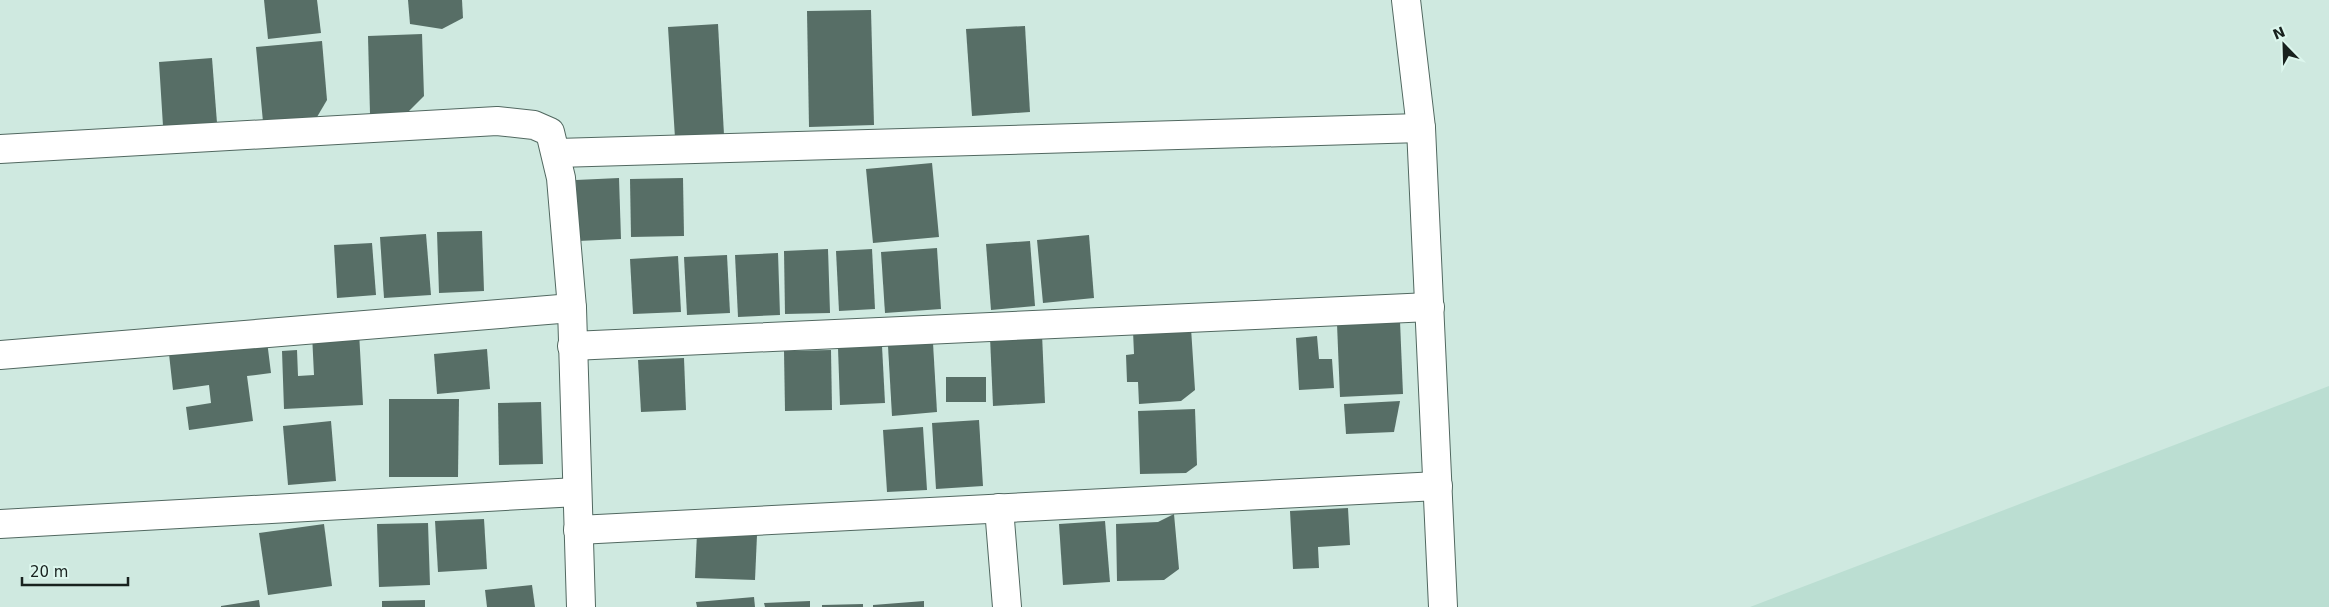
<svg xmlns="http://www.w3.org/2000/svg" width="2329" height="607" viewBox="0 0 2329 607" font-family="'DejaVu Sans',sans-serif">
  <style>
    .built { fill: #bbded2 }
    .building { fill: #576e66 }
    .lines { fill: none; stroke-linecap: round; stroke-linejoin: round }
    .street-casing { stroke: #516860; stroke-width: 30 }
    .street { stroke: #fff; stroke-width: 28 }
  </style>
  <rect width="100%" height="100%" fill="#cfe9e0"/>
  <polygon class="built" points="2329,386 2329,607 1750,607"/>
  <g class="building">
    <polygon points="264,0 317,0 321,33 268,39"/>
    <polygon points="408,0 462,0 463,18 442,29 410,24"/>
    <polygon points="871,10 874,125 809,127 807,11"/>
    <polygon points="718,24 724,135 675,138 668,27"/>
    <polygon points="1025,26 1030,112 972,116 966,29"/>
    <polygon points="422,34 424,96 407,113 370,114 368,36"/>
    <polygon points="322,41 327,100 317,117 263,122 256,47"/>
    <polygon points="212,58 217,123 163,126 159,62"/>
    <polygon points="932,163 939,237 873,243 866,169"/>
    <polygon points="619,178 621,239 578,241 576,180"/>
    <polygon points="683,178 684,236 631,237 630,179"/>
    <polygon points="482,231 484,291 439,293 437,232"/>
    <polygon points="426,234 431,295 384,298 380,237"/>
    <polygon points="1089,235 1094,298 1043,303 1037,240"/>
    <polygon points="1030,241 1035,306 991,310 986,244"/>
    <polygon points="372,243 376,295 337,298 334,245"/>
    <polygon points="937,248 941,309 885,313 881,252"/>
    <polygon points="828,249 830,313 785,314 784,251"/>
    <polygon points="872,249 875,309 839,311 836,251"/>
    <polygon points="778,253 780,315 738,317 735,255"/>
    <polygon points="727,255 730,313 687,315 684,257"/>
    <polygon points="678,256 681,312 633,314 630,259"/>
    <polygon points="1400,321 1403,394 1340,397 1337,324"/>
    <polygon points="1191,328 1195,390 1181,401 1139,404 1138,382 1127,382 1126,355 1134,354 1133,331"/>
    <polygon points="359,332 363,405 284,409 282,351 297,350 298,376 314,375 312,334"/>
    <polygon points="1042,334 1045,403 993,406 990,337"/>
    <polygon points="1317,336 1319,359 1332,359 1334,388 1299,390 1296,338"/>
    <polygon points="267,341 271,373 247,376 253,421 189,430 186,407 211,403 209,385 173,390 169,354"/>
    <polygon points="933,343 937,412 892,416 888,346"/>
    <polygon points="882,346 885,403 840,405 838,348"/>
    <polygon points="487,349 490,389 437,394 434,354"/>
    <polygon points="831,350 832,410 785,411 784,351"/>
    <polygon points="684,358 686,410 641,412 638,360"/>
    <rect x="946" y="377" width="40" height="25"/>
    <polygon points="389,399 459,399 458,477 389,477"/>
    <polygon points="1400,401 1394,432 1346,434 1344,404"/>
    <polygon points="541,402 543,464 499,465 498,403"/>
    <polygon points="1195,409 1197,465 1186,473 1140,474 1138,411"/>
    <polygon points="979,420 983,486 936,489 932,423"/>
    <polygon points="331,421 336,481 288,485 283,426"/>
    <polygon points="923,427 927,490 887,492 883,430"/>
    <polygon points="1348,508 1350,545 1318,547 1319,568 1293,569 1290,511"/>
    <polygon points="1174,514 1179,569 1164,580 1117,581 1116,524 1158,522"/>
    <polygon points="484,519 487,569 438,572 435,521"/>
    <polygon points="1105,521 1110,582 1063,585 1059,524"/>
    <polygon points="428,523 430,585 379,587 377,524"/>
    <polygon points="324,524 332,586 268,595 259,533"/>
    <polygon points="697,533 757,535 755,580 695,578"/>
    <polygon points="532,585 535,607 487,607 485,590"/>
    <polygon points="754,597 755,607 697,607 696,602"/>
    <polygon points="259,600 260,607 221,607 221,606"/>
    <polygon points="425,600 425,607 382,607 382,601"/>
    <polygon points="810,601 810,607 765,607 764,603"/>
    <polygon points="924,601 924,607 873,607 873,605"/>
    <polygon points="863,604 863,607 822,607 822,605"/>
  </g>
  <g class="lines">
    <g class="street-casing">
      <g id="street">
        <polyline points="1406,0 1421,128 1443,607"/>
        <polyline points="0,149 497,121 534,125 550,132 561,178 572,308 581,607"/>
        <polyline points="557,153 1421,128"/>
        <polyline points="572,346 1430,307"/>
        <polyline points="0,355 572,308"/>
        <polyline points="999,508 1007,607"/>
        <polyline points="0,524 577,492"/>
        <polyline points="578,530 1438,486"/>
      </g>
    </g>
    <use href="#street" class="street"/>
  </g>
  <g transform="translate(2284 45) rotate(337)" stroke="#dcf6ed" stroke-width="4" paint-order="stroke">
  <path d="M0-4L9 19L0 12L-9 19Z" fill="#18211e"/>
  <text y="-8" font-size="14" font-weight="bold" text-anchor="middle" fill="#18211e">N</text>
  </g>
  <path d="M22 577v8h106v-8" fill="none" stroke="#18211e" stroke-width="2.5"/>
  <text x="30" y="577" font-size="15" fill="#18211e" stroke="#dcf6ed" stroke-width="4" paint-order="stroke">20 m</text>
</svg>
